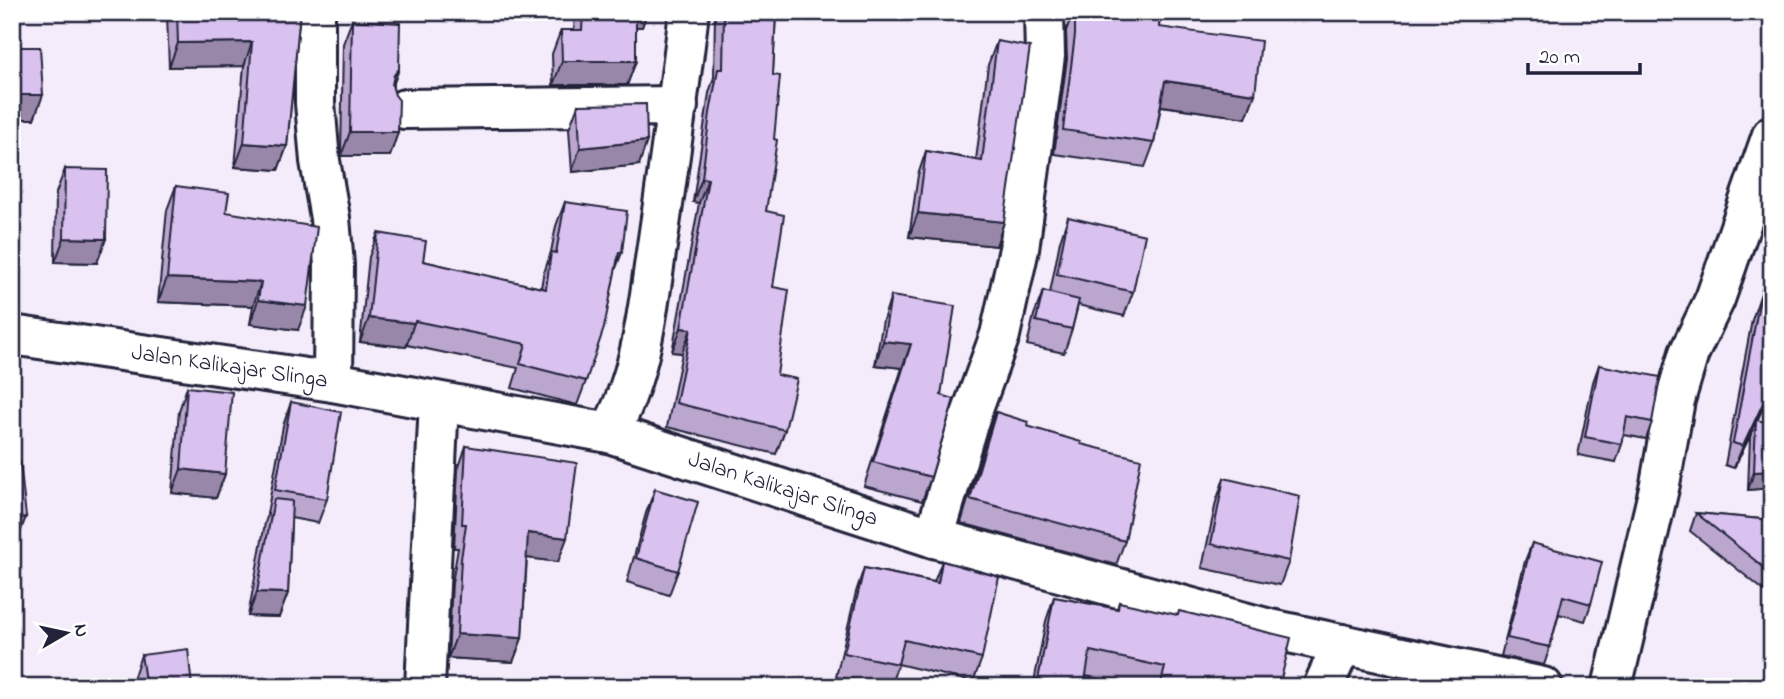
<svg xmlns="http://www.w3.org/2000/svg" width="1784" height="699" viewBox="0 0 1784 699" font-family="'Indie Flower',sans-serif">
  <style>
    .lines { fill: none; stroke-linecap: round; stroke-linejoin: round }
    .minor-casing { stroke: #22223b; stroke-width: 44 }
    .minor { stroke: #fff; stroke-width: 38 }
    .wall { fill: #bba6ce; stroke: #22223b; stroke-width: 2 }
    .shaded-wall { fill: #9887a8; stroke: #22223b; stroke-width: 2 }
    .building { fill: #d9c1f0; stroke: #22223b; stroke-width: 2 }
    .labels { text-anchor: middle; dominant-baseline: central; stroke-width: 5; stroke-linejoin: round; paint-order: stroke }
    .street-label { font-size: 23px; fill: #22223b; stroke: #fff }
  </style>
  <rect width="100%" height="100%" fill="#f4ecfa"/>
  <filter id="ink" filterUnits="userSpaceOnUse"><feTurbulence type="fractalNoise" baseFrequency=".0143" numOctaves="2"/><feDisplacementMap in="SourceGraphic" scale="14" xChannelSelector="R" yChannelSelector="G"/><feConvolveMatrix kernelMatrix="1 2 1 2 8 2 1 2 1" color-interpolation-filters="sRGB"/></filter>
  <g filter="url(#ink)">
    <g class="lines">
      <g class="minor-casing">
        <g id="minor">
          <polyline points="315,12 315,103 320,161 330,218 334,265 333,382"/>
          <polyline points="405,109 678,106"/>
          <path id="s1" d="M12 335 333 382 609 433 934 538 1266 628 1543 687"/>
          <path d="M609 433C643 374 648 305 658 239 669 163 680 88 689 12"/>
          <polyline points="934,538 968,423 1000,335 1019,249 1045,56 1044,12"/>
          <polyline points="425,687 439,402"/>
          <polyline points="1323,687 1342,644"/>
          <polyline points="1612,687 1660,484 1675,400 1689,353 1715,299 1772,135"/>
        </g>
      </g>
      <use href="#minor" class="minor"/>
    </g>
    <g class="wall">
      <polygon points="169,12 300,12 287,146 278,170 235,167 244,66 169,67 167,16"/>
      <polygon points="575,12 647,12 642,27 636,27 636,61 627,85 553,85 552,54 561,30 574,30"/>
      <polygon points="715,12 776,12 766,211 773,287 777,375 785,430 776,454 667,427 682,353 672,352 699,203 693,202 709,93 714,77"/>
      <polygon points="1073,12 1160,12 1159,27 1255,94 1246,118 1161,106 1154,143 1145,167 1054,154 1067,59 1066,31"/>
      <polygon points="352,20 393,87 398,132 390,156 341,156 343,44"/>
      <polygon points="997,41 1004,222 996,246 909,237 918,175 926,151 976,160 988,65"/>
      <polygon points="578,105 639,165 572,172 569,129"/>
      <polygon points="65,169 97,263 55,262 56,193"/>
      <polygon points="176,186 226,212 298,330 250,324 253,306 158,302 167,210"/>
      <polygon points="565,202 622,252 615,270 586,381 577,405 512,388 518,368 407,345 406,347 360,342 369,257 378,233 423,261 541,288 543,276 551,252 556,226"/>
      <polygon points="1068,217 1133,292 1124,316 1078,305 1072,329 1064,353 1027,345 1034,315 1043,291 1050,293 1060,241"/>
      <polygon points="1772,260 1772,389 1757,420 1772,488 1748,490 1750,437 1751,434 1734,468 1725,465 1752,320"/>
      <polygon points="891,296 941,395 931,477 922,501 864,486 902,368 875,365 883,320"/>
      <polygon points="1599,365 1652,422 1646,439 1624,435 1622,444 1616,462 1578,455 1593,382"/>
      <polygon points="187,387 225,474 216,498 172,493 179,411"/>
      <polygon points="291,402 327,499 318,523 291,518 288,593 279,617 248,616 265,523 268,514 267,514 283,426"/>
      <polygon points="996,412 1027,426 1125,541 1116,565 961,523 987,436"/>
      <polygon points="466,446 558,562 527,558 522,638 513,662 448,658 452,583 458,548 454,548 458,470"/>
      <polygon points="1224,478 1289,561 1280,585 1202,568 1216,502"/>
      <polygon points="655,489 678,571 669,595 627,582 646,513"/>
      <polygon points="1696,513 1772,520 1772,597 1690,531"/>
      <polygon points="1532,543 1591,604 1585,621 1559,614 1550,647 1544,665 1501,656 1525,561"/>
      <polygon points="942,561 982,658 973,682 898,664 890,687 885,687 836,677 856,592 864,568 934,582"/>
      <polygon points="1054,597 1117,609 1119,602 1279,687 1137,687 1086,676 1084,687 1033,687 1046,621"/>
      <polygon points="141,655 192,687 134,687 133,679"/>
    </g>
    <g class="shaded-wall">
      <polygon points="632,12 647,12 642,27 627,27"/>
      <polygon points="252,42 244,66 169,67 178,43"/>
      <polygon points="562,61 636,61 627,85 553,85"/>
      <polygon points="399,69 390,94 394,75"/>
      <polygon points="1165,81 1255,94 1246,118 1156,105"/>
      <polygon points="12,95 43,95 34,119 12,119"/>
      <polygon points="350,132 398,132 390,156 341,156"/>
      <polygon points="647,141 639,165 572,172 580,148"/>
      <polygon points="244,143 287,146 278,170 235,167"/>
      <polygon points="702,178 708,179 699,203 693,202"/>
      <polygon points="918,213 1004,222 996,246 909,237"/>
      <polygon points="64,238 106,239 97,263 55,262"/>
      <polygon points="619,252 622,252 613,276"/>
      <polygon points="167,278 261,282 253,306 158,302"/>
      <polygon points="258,300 307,306 298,330 250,324"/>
      <polygon points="369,318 414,323 406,347 360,342"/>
      <polygon points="681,328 691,329 682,353 672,352"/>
      <polygon points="883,341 911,344 902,368 875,365"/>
      <polygon points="1772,384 1772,389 1756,423 1756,420 1751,434 1734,468 1743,446"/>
      <polygon points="181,469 225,474 216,498 172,493"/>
      <polygon points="1772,471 1772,488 1748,490 1754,472"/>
      <polygon points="26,517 17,541 12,542 12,519"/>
      <polygon points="528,533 567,538 558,562 519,557"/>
      <polygon points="257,592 288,593 279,617 248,616"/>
      <polygon points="457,634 522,638 513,662 448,658"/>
    </g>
    <g class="building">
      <polygon points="177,12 300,12 287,146 244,143 252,42 178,43"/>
      <polygon points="583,12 636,12 636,61 562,61 561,30 582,30"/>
      <polygon points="724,12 776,12 773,75 780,76 774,139 777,140 766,211 784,215 773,287 789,290 777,375 797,379 785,430 676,403 691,329 681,328 708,179 702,178 710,113 718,69 723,69"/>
      <polygon points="1075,12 1160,12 1159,27 1261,41 1255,94 1165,81 1154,143 1063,130 1075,35"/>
      <polygon points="352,20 400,23 399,69 394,75 392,85 395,95 399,100 398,132 350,132"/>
      <polygon points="997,41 1030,47 1004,222 918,213 926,151 982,161"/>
      <polygon points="12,47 40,47 43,95 12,95"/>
      <polygon points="646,104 647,141 580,148 578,105"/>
      <polygon points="65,169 107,170 106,239 64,238"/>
      <polygon points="176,186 229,193 226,212 317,227 307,306 258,300 261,282 167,278"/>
      <polygon points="565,202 627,211 622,252 619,252 604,328 586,381 520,364 526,344 415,321 414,323 369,318 378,233 426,241 423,261 546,289 551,252 556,253"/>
      <polygon points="1068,217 1145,235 1133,292 1057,274"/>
      <polygon points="1772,262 1772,384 1743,446 1733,443 1760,298"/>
      <polygon points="1043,291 1079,300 1072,329 1036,321"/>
      <polygon points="891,296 955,306 941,395 954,399 931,477 873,462 911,344 883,341"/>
      <polygon points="1599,365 1660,377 1652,422 1627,417 1622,444 1585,437"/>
      <polygon points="187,387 232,392 225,474 181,469"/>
      <polygon points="291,402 341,412 327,499 275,490"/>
      <polygon points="996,412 1028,422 1027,426 1081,442 1081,444 1141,459 1125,541 970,499"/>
      <polygon points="1756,420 1772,423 1772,471 1754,472"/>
      <polygon points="466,446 577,463 567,538 528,533 522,638 457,634 461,559 466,524 462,524"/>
      <polygon points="20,462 26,517 12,519 12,463"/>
      <polygon points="1224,478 1300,496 1289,561 1211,544"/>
      <polygon points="655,489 698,502 678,571 636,558"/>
      <polygon points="274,499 292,501 288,593 257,592"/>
      <polygon points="1696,513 1772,520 1772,574"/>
      <polygon points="1532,543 1602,562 1591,604 1563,596 1550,647 1507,638"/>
      <polygon points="942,561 999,577 982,658 904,640 898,664 844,653 864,568 938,583"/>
      <polygon points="1054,597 1118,609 1119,602 1178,615 1179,611 1291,638 1279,687 1160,687 1165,667 1090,651 1084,687 1038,680"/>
      <polygon points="188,649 192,687 146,687 141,655"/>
    </g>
  </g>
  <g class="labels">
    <g class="street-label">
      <text stroke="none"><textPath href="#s1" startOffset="220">Jalan Kalikajar Slinga</textPath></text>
      <text stroke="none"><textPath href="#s1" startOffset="788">Jalan Kalikajar Slinga</textPath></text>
    </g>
  </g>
  <rect width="1784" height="699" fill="none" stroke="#fff" stroke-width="42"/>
  <rect x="21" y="21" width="1742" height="657" fill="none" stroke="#22223b" stroke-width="2.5" filter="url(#ink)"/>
  <g transform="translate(66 633) rotate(81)" stroke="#ffffff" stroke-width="5" paint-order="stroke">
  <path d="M0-5L12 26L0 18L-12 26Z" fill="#22223b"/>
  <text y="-10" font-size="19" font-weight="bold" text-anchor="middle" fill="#22223b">N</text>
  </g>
  <path d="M1528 63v10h112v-10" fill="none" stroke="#22223b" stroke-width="3.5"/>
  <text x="1539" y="63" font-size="21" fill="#22223b" stroke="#ffffff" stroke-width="5" paint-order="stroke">20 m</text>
</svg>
